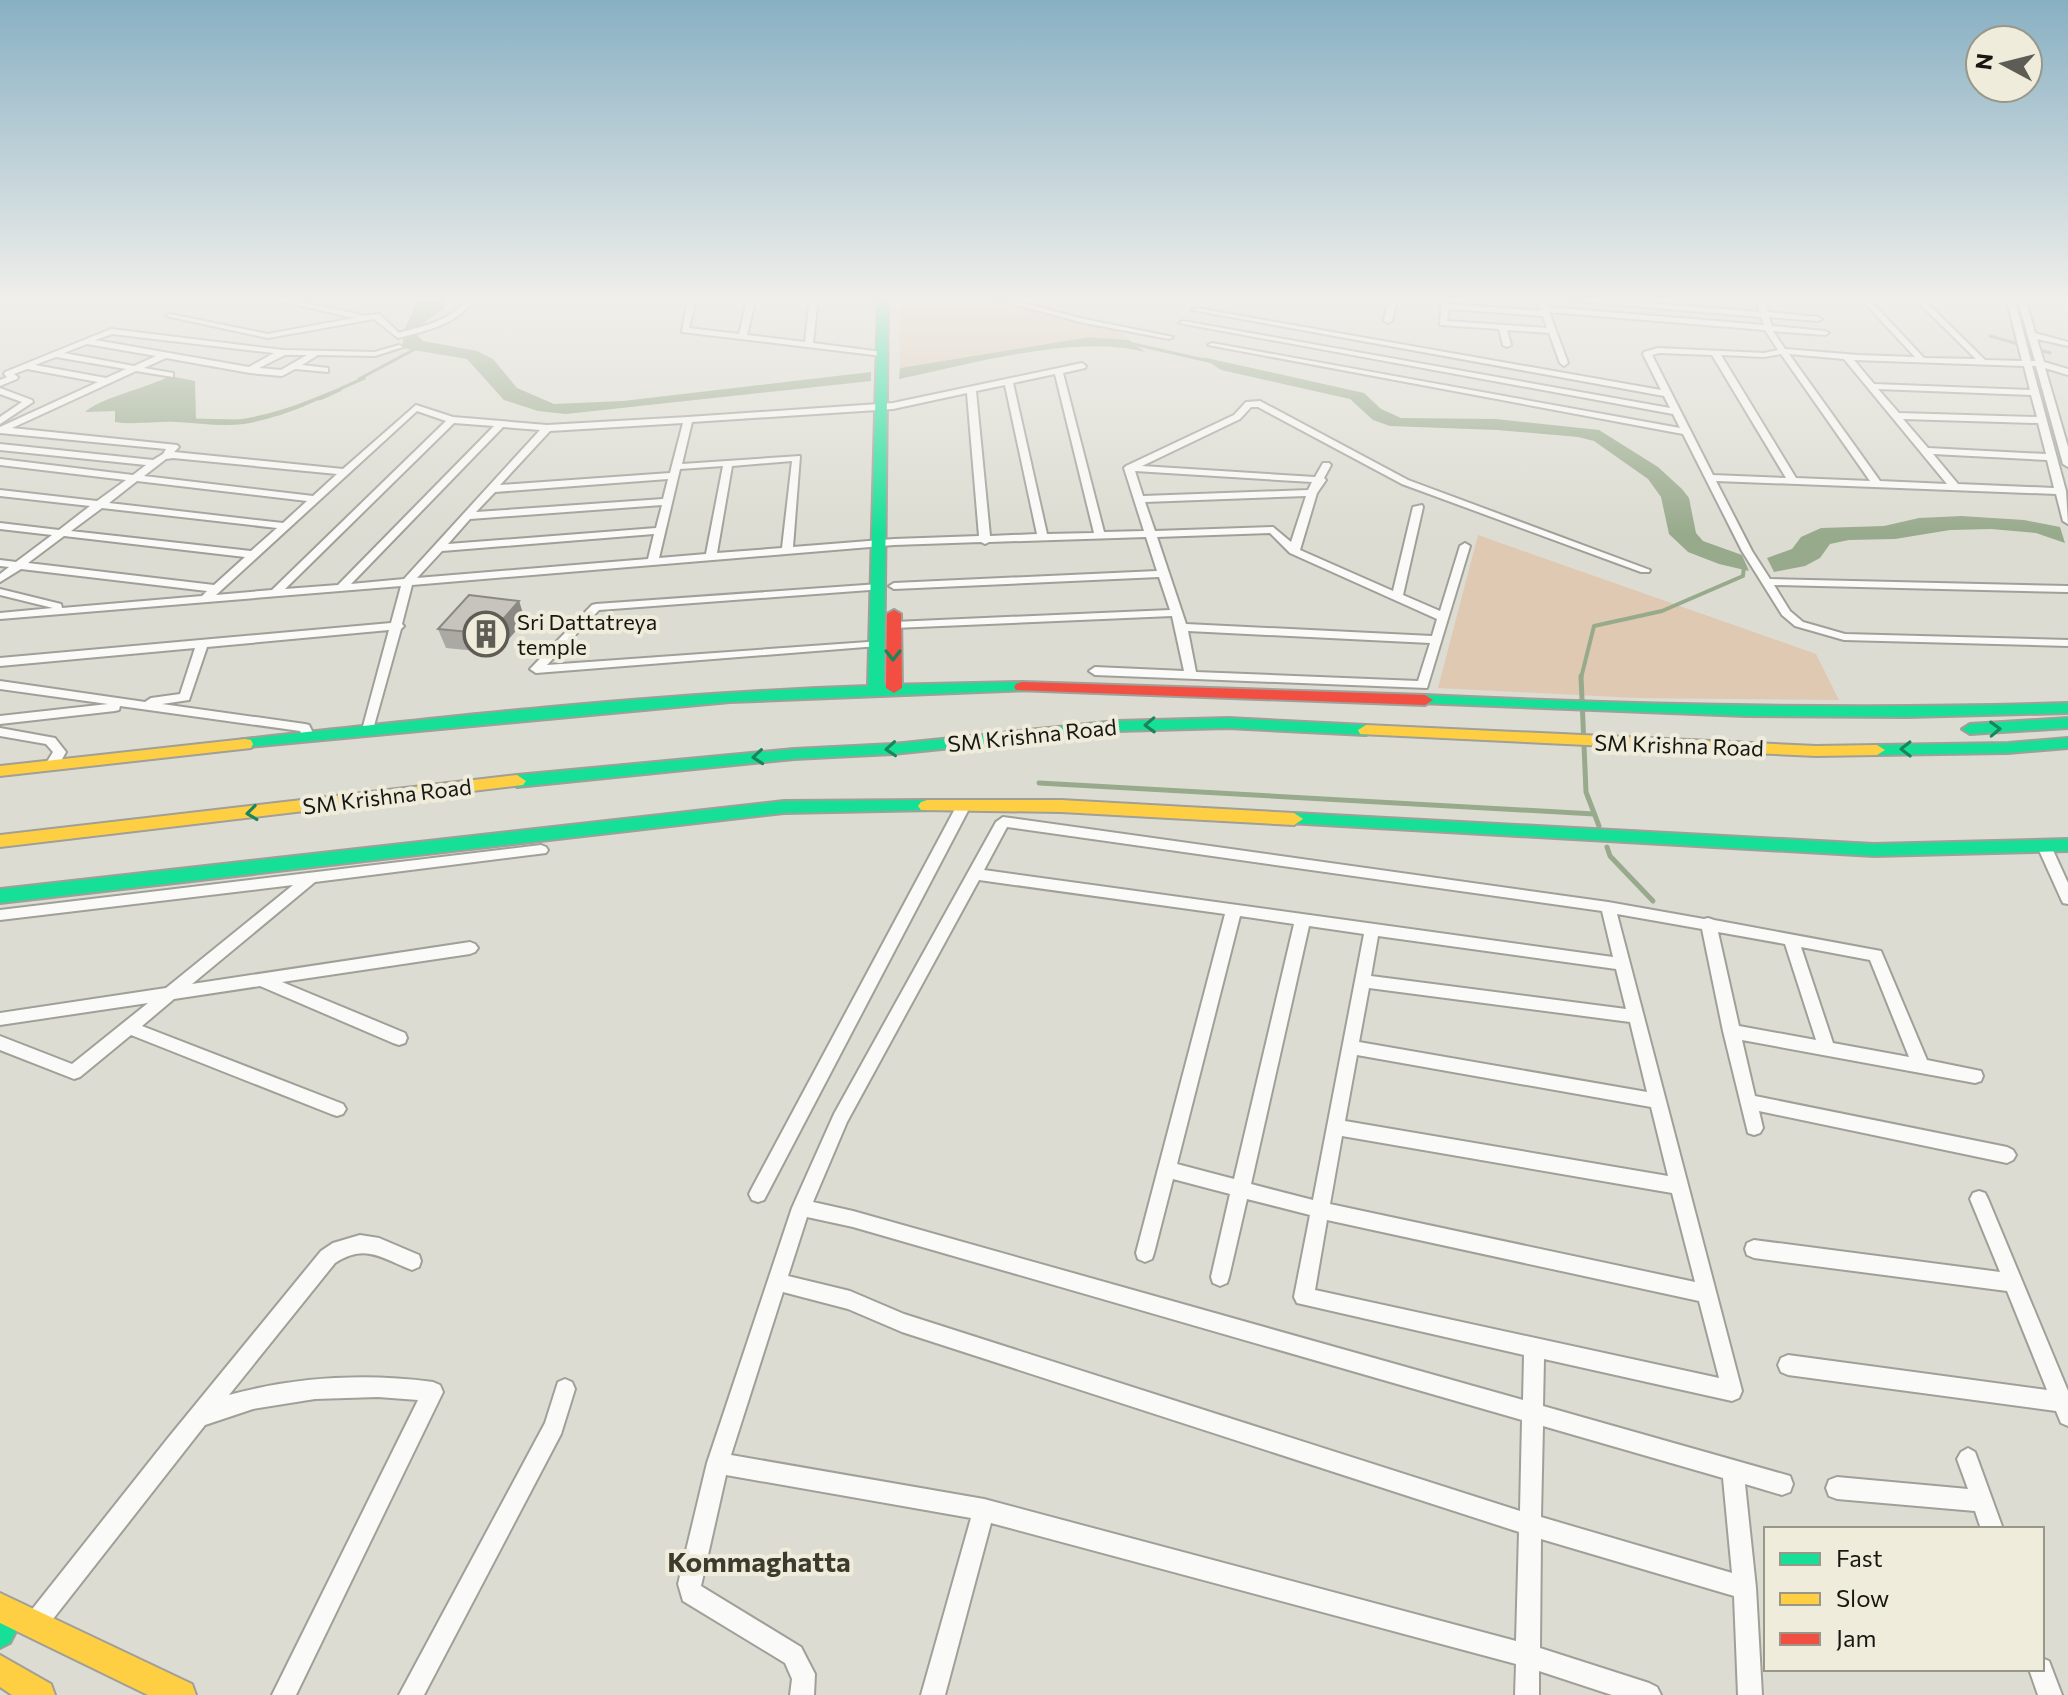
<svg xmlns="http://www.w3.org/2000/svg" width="2068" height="1695" viewBox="0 0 2068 1695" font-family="Commissioner,sans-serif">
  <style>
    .green { fill: #e0c9b3 }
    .water { fill: #98aa8c }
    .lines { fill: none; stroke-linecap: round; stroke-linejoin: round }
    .stream-far2 { stroke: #98aa8c; stroke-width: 3 }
    .stream-far1 { stroke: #98aa8c; stroke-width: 4 }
    .stream { stroke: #98aa8c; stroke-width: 5 }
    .street-casing { stroke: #a09f98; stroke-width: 4 }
    .fast-casing { stroke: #a09f98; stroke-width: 4 }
    .slow-casing { stroke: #a09f98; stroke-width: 4 }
    .jam-casing { stroke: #a09f98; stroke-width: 4 }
    .street { fill: #fafaf8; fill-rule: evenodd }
    .fast { fill: #16e098; fill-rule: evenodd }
    .slow { fill: #ffcf43; fill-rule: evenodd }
    .jam { fill: #f24e42; fill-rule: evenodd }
    .wall { fill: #aaa9a3 }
    .shaded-wall { fill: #8b8984 }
    .building { fill: #c6c4bd; stroke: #8b8984; stroke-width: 2 }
    .oneway { stroke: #17865b }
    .labels { text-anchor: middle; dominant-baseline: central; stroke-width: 8; stroke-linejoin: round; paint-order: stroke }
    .poi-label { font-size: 22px; fill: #181711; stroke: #efecdb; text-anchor: start }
    .street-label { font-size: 22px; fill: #181711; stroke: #efecdb }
    .near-neighbourhood-label { font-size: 28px; font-weight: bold; fill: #3d3b2d; stroke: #efecdb }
  </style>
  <rect width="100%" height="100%" fill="#dddcd2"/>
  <g class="green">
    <polygon points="899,297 981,297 1121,332 1129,340 1090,337 900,368"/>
    <polygon points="1478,535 1816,654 1839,700 1636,698 1438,688"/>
  </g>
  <g class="water">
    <polygon points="419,297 444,297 444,308 425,322 417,335 423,341 477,351 493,359 517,388 554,404 623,401 871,372 871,381 566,414 538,411 504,400 467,359 402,348 404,331"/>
    <path d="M1090 337 1129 340 1145 352C1077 333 968 365 899 379L900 368Z"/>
    <polygon points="1202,357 1364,393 1381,409 1401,418 1496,419 1599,430 1658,467 1682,489 1689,498 1696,533 1703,541 1742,555 1749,571 1719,564 1688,552 1669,534 1661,497 1648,479 1594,441 1578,437 1497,430 1390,426 1373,420 1350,399 1221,370"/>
    <path d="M170 376 195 381 196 421C258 425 309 401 365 376L366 379C327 396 286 417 244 424 221 427 199 423 176 422 155 421 135 425 115 422V411L85 412C100 398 147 388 170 376Z"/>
    <polygon points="1961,516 2024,520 2060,527 2065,543 2036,533 1991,529 1950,530 1895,539 1849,540 1830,544 1820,558 1805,566 1774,572 1767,558 1792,549 1801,537 1821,528 1884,526 1919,518"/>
  </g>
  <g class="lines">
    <g class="stream-far2">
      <polyline points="1990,336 2050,353"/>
      <polyline points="1129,343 1213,362"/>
      <polyline points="359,379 417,348"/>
      <polyline points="320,399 340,390"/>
      <polyline points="278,414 303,405"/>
      <polyline points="191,420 241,421"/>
    </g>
    <polyline class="stream-far1" points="1581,678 1594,626 1662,611 1743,576 1744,566"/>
    <g class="stream">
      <polyline points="1581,676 1586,792 1599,826"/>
      <polyline points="1039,783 1594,814"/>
      <polyline points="1607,847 1610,856 1653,901"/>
    </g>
    <g class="street-casing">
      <g id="street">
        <path d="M264 297H277L357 314 361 316 379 314 399 333C426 325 452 321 468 297H476C458 325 428 330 398 338L374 319 268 338 166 316 170 314 268 334 354 318Z"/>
        <polygon points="688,297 696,297 689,328 739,334 748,297 756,297 747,335 805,342 810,297 818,297 813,343 882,352 886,354 882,356 682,332"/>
        <polygon points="987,297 999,297 1084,319 1173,337 1169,339 1084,323"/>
        <polygon points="1204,297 1226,297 1207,301 1203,299"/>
        <polygon points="1389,297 1397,297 1392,321 1388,323 1384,321"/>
        <path d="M1438 297H1446L1448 304 1541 311 1536 297H1544L1547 307 1764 325 1761 317 1551 299 1547 297H1574L1760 312 1755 297H1763L1768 312 1818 317 1822 319 1818 321 1769 317 1772 326 1825 331 1829 333 1825 335 1773 331 1785 349 1858 355 1915 357 1859 297H1867L1924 358 1976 359 1913 297H1921L1985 360 2022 361 2006 297H2014L2031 361H2035L2017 297H2025L2035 333 2068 342V346L2037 339 2044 362 2068 369V375L2045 368 2068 447V467L2063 464 2036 366H2032L2066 491 2068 524 2063 521 2056 494 1716 481 1752 551 1770 579 2068 586V592L1774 585 1790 611 1803 622 1845 634 2068 640V646L1844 640 1795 626 1782 615 1742 551 1683 434 1208 345 1212 343 1680 428 1673 414 1179 323 1183 321 1670 408 1664 396 1192 310 1196 308 1661 390 1643 354 1644 352 1658 348 1764 353 1778 350 1765 330 1549 312 1568 363 1564 366 1560 363 1549 333 1507 330 1511 345 1507 347 1503 345 1499 329 1440 325 1441 306ZM1449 309 1543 316 1547 328 1447 321ZM1659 353 1712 355 1786 478 1713 475 1652 355ZM1781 354 1870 481 1796 478 1721 355 1764 357ZM1789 354 1844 359 1947 484 1880 481ZM1854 360 2024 366 2030 390 1874 384ZM1878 389 2031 395 2037 417 1899 413ZM1903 419 2038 423 2046 454 1928 448ZM1933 454 2047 460 2054 488 1958 484Z"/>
        <path d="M111 329 283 350 375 352 399 345 403 347 375 356 318 355 302 365 328 368V372L295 369 282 376 250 373 166 358 144 368 173 373V377L136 371 12 428 177 445 179 447 174 452 343 469 416 405 453 417 547 425 688 417 893 403 1082 363 1086 366 1085 368 1063 373 1104 532 1144 531 1124 468 1126 466 1234 415 1246 402 1260 401 1408 480 1650 570 1649 572H1641L1402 484 1258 407H1251L1240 419 1142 466 1315 477 1323 463H1329L1331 465 1324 478 1326 480 1317 493 1300 550 1393 591 1413 507 1422 505 1423 507 1403 595 1440 611 1460 546 1465 543 1470 546 1427 688 1095 675 1089 671 1095 667 1184 671 1172 616 894 628 888 625 894 622 1170 610 1159 577 894 589 889 586 894 583 1157 571 1146 537 989 542 985 544 981 542 894 545 412 585 402 624 404 626 401 629 372 733H364L362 730 389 630 207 647 189 700 162 704 305 724 309 725 315 737 309 741 305 740 300 731 120 706 119 710 115 711 0 724V716L108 704 0 689V681L145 702 151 698 180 694 195 648 0 666V658L391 623 401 586 0 619V613L53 608 0 595V589L61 604 62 608 202 596 207 591 21 569 0 582V574L9 567 0 566V560L16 562 52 535 0 529V523L59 530 90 506 0 496V490L97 501 126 480 0 465V459L133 475 146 465 0 450V444L153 460 163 454 166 449 0 433V427L98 382 27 369 14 374 18 377 17 379 0 386V380L7 377 4 374 5 372ZM112 334 274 353 249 367 95 340ZM87 344 156 356 134 366 64 353ZM285 355H307L281 370 259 368ZM56 357 126 369 106 378 35 365ZM1055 374 1094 533 1047 534 1013 383ZM1005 385 1037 534 990 536 976 391ZM967 393 979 536 894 539 793 547 800 456 682 464 692 422 893 409ZM417 411 446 421 272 590 216 595ZM454 423 494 426 338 585 285 589ZM683 423 670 473 500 485 550 431ZM503 427 540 430 404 579 351 584ZM173 458 337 474 313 496 144 476 166 459ZM792 461 782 548 717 553 732 466ZM723 466 706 554 659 558 680 469ZM1135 471 1312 482 1308 490 1143 496ZM668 479 663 499 476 512 495 492ZM137 481 307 501 283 523 109 503ZM1306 496 1291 542 1273 527 1155 531 1145 502ZM662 505 656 528 448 544 470 519ZM102 508 277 528 251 551 71 531ZM1270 533 1290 553 1437 619 1432 636 1186 624 1157 537ZM654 534 648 559 417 578 442 551ZM64 536 245 557 214 585 28 563ZM1188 631 1430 643 1418 681 1196 672Z"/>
        <polygon points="0,388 32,400 33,402 0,424 0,417 22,402 0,394"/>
        <polygon points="879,584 884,587 883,589 599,610 547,665 882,641 882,645 878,646 536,673 530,669 592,605 596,604"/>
        <polygon points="0,728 55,738 66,752 57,768 47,768 45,765 53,752 46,744 0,736"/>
        <polygon points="964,800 971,805 764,1200 758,1202 752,1200 749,1194 752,1188 957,805"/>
        <path d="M1003 817 1608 902 1704 919 1708 918 1714 920 1881 951 1927 1060 1981 1071 1983 1076 1981 1081 1975 1083 1742 1040 1755 1096 2007 1147 2013 1150 2016 1155 2013 1160 2007 1163 1759 1111 1763 1128 1760 1133 1754 1135 1748 1133 1723 1031 1702 929 1617 914 1742 1391 1739 1398 1732 1401 1544 1359 1543 1406 1790 1476 1793 1484 1790 1492 1782 1495 1745 1484 1756 1588 1762 1695H1738L1734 1596 1541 1539 1540 1648 1649 1683 1657 1687 1661 1695H1612L1539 1671V1695H1515L1516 1664 991 1523 945 1695H921L971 1518 726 1475 701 1586 801 1647 815 1674 814 1695H790L792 1679 785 1663 683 1601 678 1584 707 1463 792 1208 834 1114 996 822ZM1007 827 1602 911 1613 957 984 870ZM979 880 1225 914 1136 1253 1138 1259 1145 1262 1152 1259 1154 1253 1173 1179 1230 1194 1211 1277 1213 1283 1220 1286 1227 1283 1229 1277 1247 1199 1310 1215 1294 1297 1297 1303 1524 1355 1523 1400 853 1211 813 1202 847 1122ZM1240 916 1294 924 1234 1179 1177 1164ZM1309 926 1364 934 1313 1200 1251 1184ZM1718 932 1785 944 1816 1040 1739 1026ZM1378 936 1616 969 1626 1009 1371 976ZM1801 947 1870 960 1909 1057 1833 1043ZM1369 988 1630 1022 1647 1092 1359 1042ZM1357 1055 1651 1107 1668 1176 1345 1121ZM1342 1136 1672 1193 1695 1282 1330 1204ZM807 1217 853 1227 1522 1420 1520 1511 904 1314 850 1291 788 1276ZM1327 1220 1699 1301 1719 1378 1315 1290ZM783 1292 848 1309 902 1332 1519 1532 1516 1641 984 1499 731 1455ZM1543 1426 1723 1478 1732 1573 1541 1517Z"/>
        <polygon points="2045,843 2052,848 2068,883 2068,904 2063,903 2061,899 2038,848"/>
        <polygon points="541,845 546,847 548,850 546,853 315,882 192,984 470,942 475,944 478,948 475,952 470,954 282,982 405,1033 407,1038 405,1043 399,1045 393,1043 260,986 174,999 142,1026 343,1104 346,1109 343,1114 337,1116 331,1114 131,1035 80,1077 74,1079 0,1050 0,1036 72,1064 148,1003 0,1025 0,1013 166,988 293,885 0,920 0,910"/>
        <polygon points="1979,1191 1985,1193 1988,1199 2068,1391 2068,1426 2061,1423 2056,1411 1788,1375 1781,1372 1778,1365 1781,1358 1788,1355 2047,1390 2007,1291 1754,1258 1747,1255 1745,1249 1747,1243 1754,1240 2000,1272 1970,1199 1973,1193"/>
        <path d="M360 1235 379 1238 419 1255 421 1261 419 1267 412 1270C381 1258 366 1243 335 1263L229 1395C295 1377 364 1373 433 1382L440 1385 443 1392 296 1695H272L418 1400 378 1397 315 1399 253 1409 205 1425 42 1633 34 1636 26 1633 23 1625 26 1617 168 1438 321 1251 333 1243Z"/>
        <polygon points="565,1379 572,1382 575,1389 561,1434 424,1695 399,1695 545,1423 558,1382"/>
        <polygon points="1968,1448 1975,1452 2003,1529 1981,1529 1975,1511 1837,1499 1829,1496 1826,1488 1829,1480 1837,1477 1968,1489 1957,1459 1961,1452"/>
        <polygon points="2042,1658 2049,1661 2062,1695 2038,1695 2029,1669 2042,1669"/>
      </g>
    </g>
    <g class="fast-casing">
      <g id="fast">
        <path d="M878 297H888L884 685 1022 682 1028 684 1030 687 1028 690 730 702 239 748 237 744 239 740 245 739C452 716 660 693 868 686Z"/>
        <path d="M1425 695C1639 705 1853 710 2068 703V713L1907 717 1746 716 1419 703 1417 700 1419 697Z"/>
        <polygon points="1228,718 1366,725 1374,730 1366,735 1228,728 1117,731 893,754 794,759 517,787 508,781 517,775 794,749 893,744 1117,721"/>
        <polygon points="2068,718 2068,728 1970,734 1962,729 1970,724"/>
        <polygon points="2068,738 2068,748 2008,753 1877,755 1869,750 1877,745 2008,743"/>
        <polygon points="927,800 933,802 936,806 933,810 784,813 0,903 0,889 784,801"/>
        <polygon points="1294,813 1874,844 2068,839 2068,851 1874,856 1288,823 1285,819"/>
        <polygon points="10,1599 20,1604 25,1614 10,1643 0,1648 0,1603"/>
      </g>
    </g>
    <g class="slow-casing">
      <g id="slow">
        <polygon points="1366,725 1816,746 1877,745 1885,750 1877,755 1816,756 1360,734 1358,730"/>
        <polygon points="245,739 251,740 253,744 251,748 0,776 0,766"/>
        <polygon points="517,775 526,781 523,785 0,847 0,835"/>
        <polygon points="927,800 1061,800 1294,813 1303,819 1294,825 1061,812 921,810 918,806 921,802"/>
        <polygon points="0,1593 192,1684 196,1695 148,1695 0,1623"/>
        <polygon points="0,1655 51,1684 55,1695 12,1695 0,1687"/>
      </g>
    </g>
    <g class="jam-casing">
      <g id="jam">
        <polygon points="894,610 901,614 902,688 894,693 886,688 887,614"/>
        <polygon points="1022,682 1425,695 1433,700 1425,705 1016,690 1014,687 1016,684"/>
      </g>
    </g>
    <use href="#street" class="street"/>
    <use href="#fast" class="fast"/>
    <use href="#slow" class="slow"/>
    <use href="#jam" class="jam"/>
  </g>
  <polygon class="wall" points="519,601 525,620 497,653 446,648 438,629"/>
  <polygon class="shaded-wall" points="519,601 525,620 497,653 490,634"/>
  <polygon class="building" points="469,595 519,601 490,634 438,629"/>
  <defs><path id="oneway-chevron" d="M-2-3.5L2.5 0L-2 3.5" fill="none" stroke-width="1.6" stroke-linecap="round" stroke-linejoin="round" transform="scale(2)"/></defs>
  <g class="oneway">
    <use href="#oneway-chevron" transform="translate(893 655) rotate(90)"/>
    <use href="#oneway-chevron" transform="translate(1150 725) rotate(178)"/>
    <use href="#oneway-chevron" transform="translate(1995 729) rotate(-2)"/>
    <use href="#oneway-chevron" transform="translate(891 749) rotate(176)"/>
    <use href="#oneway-chevron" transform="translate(1906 749) rotate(179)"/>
    <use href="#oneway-chevron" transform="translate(758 757) rotate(175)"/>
    <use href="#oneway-chevron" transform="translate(252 813) rotate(173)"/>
  </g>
  <linearGradient id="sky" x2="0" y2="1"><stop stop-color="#88b0c3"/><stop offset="0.56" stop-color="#f0efeb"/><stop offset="1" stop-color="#f0efeb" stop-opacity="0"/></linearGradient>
  <rect width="2068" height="534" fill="url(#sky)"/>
  <defs>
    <g id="building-ring" transform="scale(2.3)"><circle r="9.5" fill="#efecdb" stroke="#5d5c55" stroke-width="1.5"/><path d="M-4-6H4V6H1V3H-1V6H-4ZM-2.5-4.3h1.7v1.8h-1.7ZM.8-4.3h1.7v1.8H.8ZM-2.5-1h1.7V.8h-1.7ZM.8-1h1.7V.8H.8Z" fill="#5d5c55"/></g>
  </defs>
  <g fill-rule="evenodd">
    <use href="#building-ring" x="486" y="634"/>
  </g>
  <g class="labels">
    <g class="poi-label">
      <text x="517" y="621">Sri Dattatreya<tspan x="517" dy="25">temple</tspan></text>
    </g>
    <g class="street-label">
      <text transform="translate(1032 735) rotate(-6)">SM Krishna Road</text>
      <text transform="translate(1679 745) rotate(2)">SM Krishna Road</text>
      <text transform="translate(387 796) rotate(-7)">SM Krishna Road</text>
    </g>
    <g class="near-neighbourhood-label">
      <text x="759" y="1561">Kommaghatta</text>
    </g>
  </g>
  <rect x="1764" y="1527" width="280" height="144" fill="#efecdb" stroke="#99978a" stroke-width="2"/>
  <rect x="1780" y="1553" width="40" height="12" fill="#16e098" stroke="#99978a" stroke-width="2"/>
  <text x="1836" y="1567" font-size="24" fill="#181711">Fast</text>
  <rect x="1780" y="1593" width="40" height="12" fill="#ffcf43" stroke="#99978a" stroke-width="2"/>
  <text x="1836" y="1607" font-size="24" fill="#181711">Slow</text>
  <rect x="1780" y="1633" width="40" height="12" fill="#f24e42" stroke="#99978a" stroke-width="2"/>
  <text x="1836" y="1647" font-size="24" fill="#181711">Jam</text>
  <g transform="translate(2004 64) rotate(277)"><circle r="38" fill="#efecdb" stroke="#99978a" stroke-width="2"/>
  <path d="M0-6L14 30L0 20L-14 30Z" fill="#5d5c55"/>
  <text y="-12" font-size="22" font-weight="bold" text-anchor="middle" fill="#181711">N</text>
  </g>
</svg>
